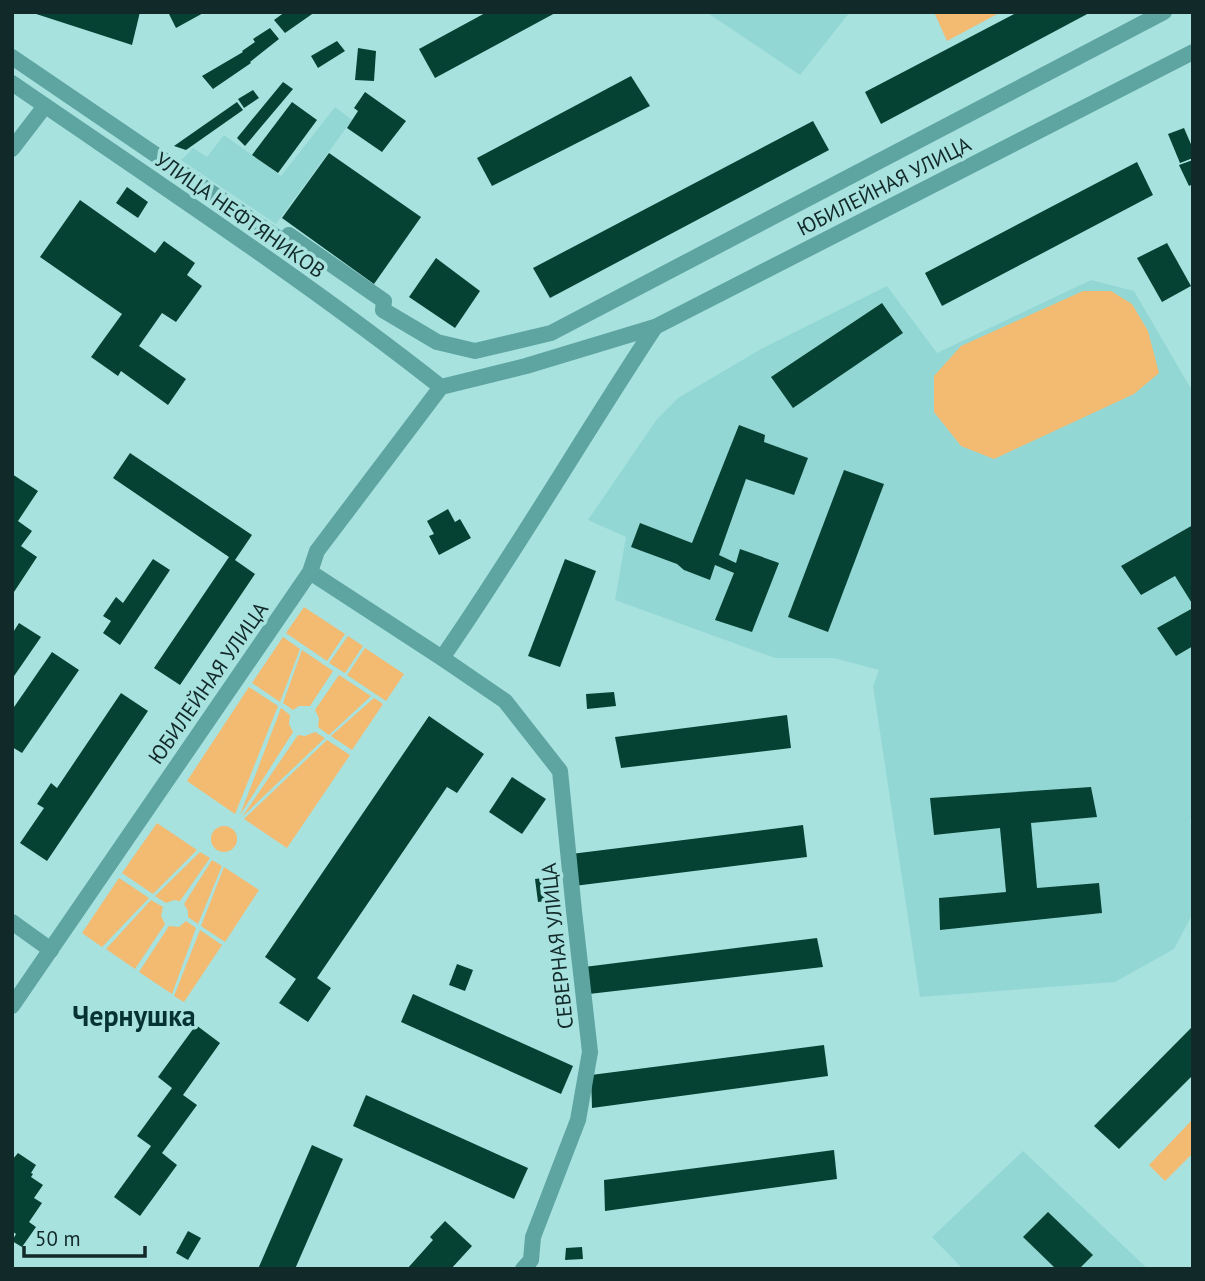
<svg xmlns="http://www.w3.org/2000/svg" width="1205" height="1281" viewBox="0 0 1205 1281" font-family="'PT Sans',sans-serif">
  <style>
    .built { fill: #93d7d4 }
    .green { fill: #f3ba71 }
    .building { fill: #054234 }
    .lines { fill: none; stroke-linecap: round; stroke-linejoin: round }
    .street { stroke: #5ea4a1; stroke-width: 16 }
    .labels { text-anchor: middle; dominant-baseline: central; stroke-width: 7; stroke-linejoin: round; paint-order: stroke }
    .street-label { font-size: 21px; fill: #112928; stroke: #a8e2df }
    .district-label { font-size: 28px; font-weight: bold; fill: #043332; stroke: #a8e2df }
  </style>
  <rect width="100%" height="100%" fill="#a8e2df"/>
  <g class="built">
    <polygon points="706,12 850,12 800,75"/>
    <polygon points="335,107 352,120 276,224 181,160 193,148 207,157 224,135 281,176"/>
    <polygon points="1091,280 1134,291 1193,392 1193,816 1190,821 1193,829 1193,913 1174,949 1115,982 920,997 873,686 879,670 834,658 775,658 615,600 626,537 588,520 657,419 678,398 761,349 887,286 937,353"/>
    <polygon points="1023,1151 1148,1269 963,1269 932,1237"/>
  </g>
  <g class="green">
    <polygon points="934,12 1001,12 947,41"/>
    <polygon points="1083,291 1111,291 1132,304 1148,331 1159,373 1134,394 994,459 961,446 934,412 934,376 961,346"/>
    <polygon points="304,607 345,634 327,661 286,633"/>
    <polygon points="348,636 363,646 345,673 329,663"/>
    <polygon points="283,637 300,649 280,702 252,683"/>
    <polygon points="365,648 404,674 386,701 347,675"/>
    <polygon points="302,650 333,671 310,706 299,706 293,710 283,703"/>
    <polygon points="339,675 371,696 329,735 318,727 319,718 315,710"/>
    <polygon points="249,687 278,706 235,814 187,781"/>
    <polygon points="374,698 383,704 352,750 331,736"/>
    <polygon points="281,708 290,715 289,724 293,732 240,815"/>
    <polygon points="315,732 325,738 242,817 298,735 305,736"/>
    <polygon points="327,740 350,755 287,848 244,819"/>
    <polygon points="157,823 197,850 153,894 122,873"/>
    <circle cx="224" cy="839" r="13"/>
    <polygon points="200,852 210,858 180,901 174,900 166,903 155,896"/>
    <polygon points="212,860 222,866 198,924 188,917 188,911 184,904"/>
    <polygon points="224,867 259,890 225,942 201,926"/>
    <polygon points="119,878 149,898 102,947 82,933"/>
    <polygon points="151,900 163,907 161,916 165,924 135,969 106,949"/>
    <polygon points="186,921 196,928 172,994 139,972 169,926 179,927"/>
    <polygon points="200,930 222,945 184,1002 174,996"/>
    <polygon points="1193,1119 1193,1153 1165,1181 1149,1165"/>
  </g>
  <g class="building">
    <polygon points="30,12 140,12 132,45"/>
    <polygon points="168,12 205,12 176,28"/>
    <polygon points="285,12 315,12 285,33 274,20"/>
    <polygon points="487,12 557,12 435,78 419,49"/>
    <polygon points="1018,12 1091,12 881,124 865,92"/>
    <polygon points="270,28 279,39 250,62 251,63 213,89 202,76 243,52 242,51 255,42 253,39"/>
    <polygon points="337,41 345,51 318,68 311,56"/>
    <polygon points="358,48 376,51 374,81 355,80"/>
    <polygon points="631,76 650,106 492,186 477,158"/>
    <polygon points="283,82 293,89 245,146 237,138"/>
    <polygon points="253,90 259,98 244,108 238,99"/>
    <polygon points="365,92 406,121 382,152 347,128 358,111 354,108"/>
    <polygon points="237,102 243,110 186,150 174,146"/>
    <polygon points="292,102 317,120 278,173 252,155"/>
    <polygon points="813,121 829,150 550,298 533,268"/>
    <polygon points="1184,128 1193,149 1193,158 1180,163 1168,134"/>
    <polygon points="329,153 421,217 374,284 282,218"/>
    <polygon points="1193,160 1193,184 1189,186 1179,165"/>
    <polygon points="1137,162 1153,195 942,306 925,273"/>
    <polygon points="127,187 148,202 138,218 116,203"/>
    <polygon points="80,200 155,253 164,241 195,263 187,275 202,286 176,322 162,313 139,346 186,379 168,405 121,371 118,376 91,357 122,314 40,257"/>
    <polygon points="1167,243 1191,286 1162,302 1137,258"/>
    <polygon points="436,258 480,291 455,328 409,297"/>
    <polygon points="882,303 903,333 793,408 771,377"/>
    <polygon points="739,425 765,435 764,442 808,458 794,495 746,479 719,555 736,563 740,549 779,563 752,632 715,620 734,573 715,565 710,580 684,570 677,564 631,547 640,523 692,543"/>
    <polygon points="130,453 252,535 235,560 255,574 180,685 154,668 229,557 113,478"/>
    <polygon points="844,470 884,484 828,632 788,617"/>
    <polygon points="12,474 38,491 18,521 32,531 21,546 37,557 12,595"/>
    <polygon points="448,509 455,522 460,519 471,538 439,555 429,536 434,534 427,521"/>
    <polygon points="1193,525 1193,605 1175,576 1141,595 1121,566"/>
    <polygon points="153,559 170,570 120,645 103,633 111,621 103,616 116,597 123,603"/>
    <polygon points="565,559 596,571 560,667 528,656"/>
    <polygon points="1193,608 1193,646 1176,656 1157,628"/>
    <polygon points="19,623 41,637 12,679 12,634"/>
    <polygon points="52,652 79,670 22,753 12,747 12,710"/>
    <polygon points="614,692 616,706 587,709 586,694"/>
    <polygon points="121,693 148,711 47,861 20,843 44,808 37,804 51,783 57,788"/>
    <polygon points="787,715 791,748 621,768 615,737"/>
    <polygon points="429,716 484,754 457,793 447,787 317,978 331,988 308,1022 279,1003 296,979 265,957"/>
    <polygon points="512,777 546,799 522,834 489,812"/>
    <polygon points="1091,787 1097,817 1031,823 1037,888 1099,883 1102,913 940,930 939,898 1006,892 1000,828 934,835 930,798"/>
    <polygon points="803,825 807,857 574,886 571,854"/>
    <polygon points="550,877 553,900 538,902 535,879"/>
    <polygon points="817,938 823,967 589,994 584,967"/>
    <polygon points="457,964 473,970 465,991 449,985"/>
    <polygon points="413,994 573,1066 561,1094 401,1022"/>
    <polygon points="196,1025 220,1043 183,1095 197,1105 162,1153 177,1165 140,1216 114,1197 151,1146 137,1136 172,1088 158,1077"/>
    <polygon points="1193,1026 1193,1075 1119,1149 1094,1126"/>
    <polygon points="824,1045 828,1076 592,1108 591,1075"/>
    <polygon points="366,1095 528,1168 514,1199 353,1126"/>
    <polygon points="312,1145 343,1159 295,1269 258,1269"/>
    <polygon points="834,1150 837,1179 605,1211 604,1180"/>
    <polygon points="18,1153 36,1165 31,1173 33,1174 31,1177 43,1185 34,1198 42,1203 29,1222 36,1227 22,1247 12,1241 16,1234 12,1231 12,1160"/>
    <polygon points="1048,1212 1093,1255 1079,1269 1056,1269 1023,1237"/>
    <polygon points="445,1221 472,1246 451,1269 407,1269 433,1240 430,1237"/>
    <polygon points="188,1231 201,1238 188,1260 176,1253"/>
    <polygon points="582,1247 583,1259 565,1260 566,1248"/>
  </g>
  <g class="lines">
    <g class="street">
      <polyline points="12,57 284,242 289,235 384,301 383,310 437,342 475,351 551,333 1164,12"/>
      <path d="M12 83C156 182 304 279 441 387"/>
      <polyline points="12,149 45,106"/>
      <polyline points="441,387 526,366 655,327 1193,52"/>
      <polyline points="310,572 442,658 505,701 560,771 574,911 590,1052 578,1120 533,1237 531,1260 523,1269"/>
      <path d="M442 658C517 550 583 436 655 327"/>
      <polyline points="12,922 51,950"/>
      <polyline points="12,1006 310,572 317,551 441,387"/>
    </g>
  </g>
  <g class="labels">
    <g class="street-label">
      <text transform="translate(884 186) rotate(-27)">ЮБИЛЕЙНАЯ УЛИЦА</text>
      <text transform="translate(240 215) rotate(35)">УЛИЦА НЕФТЯНИКОВ</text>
      <text transform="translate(208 683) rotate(-55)">ЮБИЛЕЙНАЯ УЛИЦА</text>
      <text transform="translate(557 946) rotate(-96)">СЕВЕРНАЯ УЛИЦА</text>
    </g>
    <g class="district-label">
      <text x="134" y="1015">Чернушка</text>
    </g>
  </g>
  <rect width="1205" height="1281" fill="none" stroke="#112928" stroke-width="28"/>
  <path d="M24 1246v10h121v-10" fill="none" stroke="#112928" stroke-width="3.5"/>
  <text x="35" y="1246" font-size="21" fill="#112928" stroke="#a8e2df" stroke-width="5" paint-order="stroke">50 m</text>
</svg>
